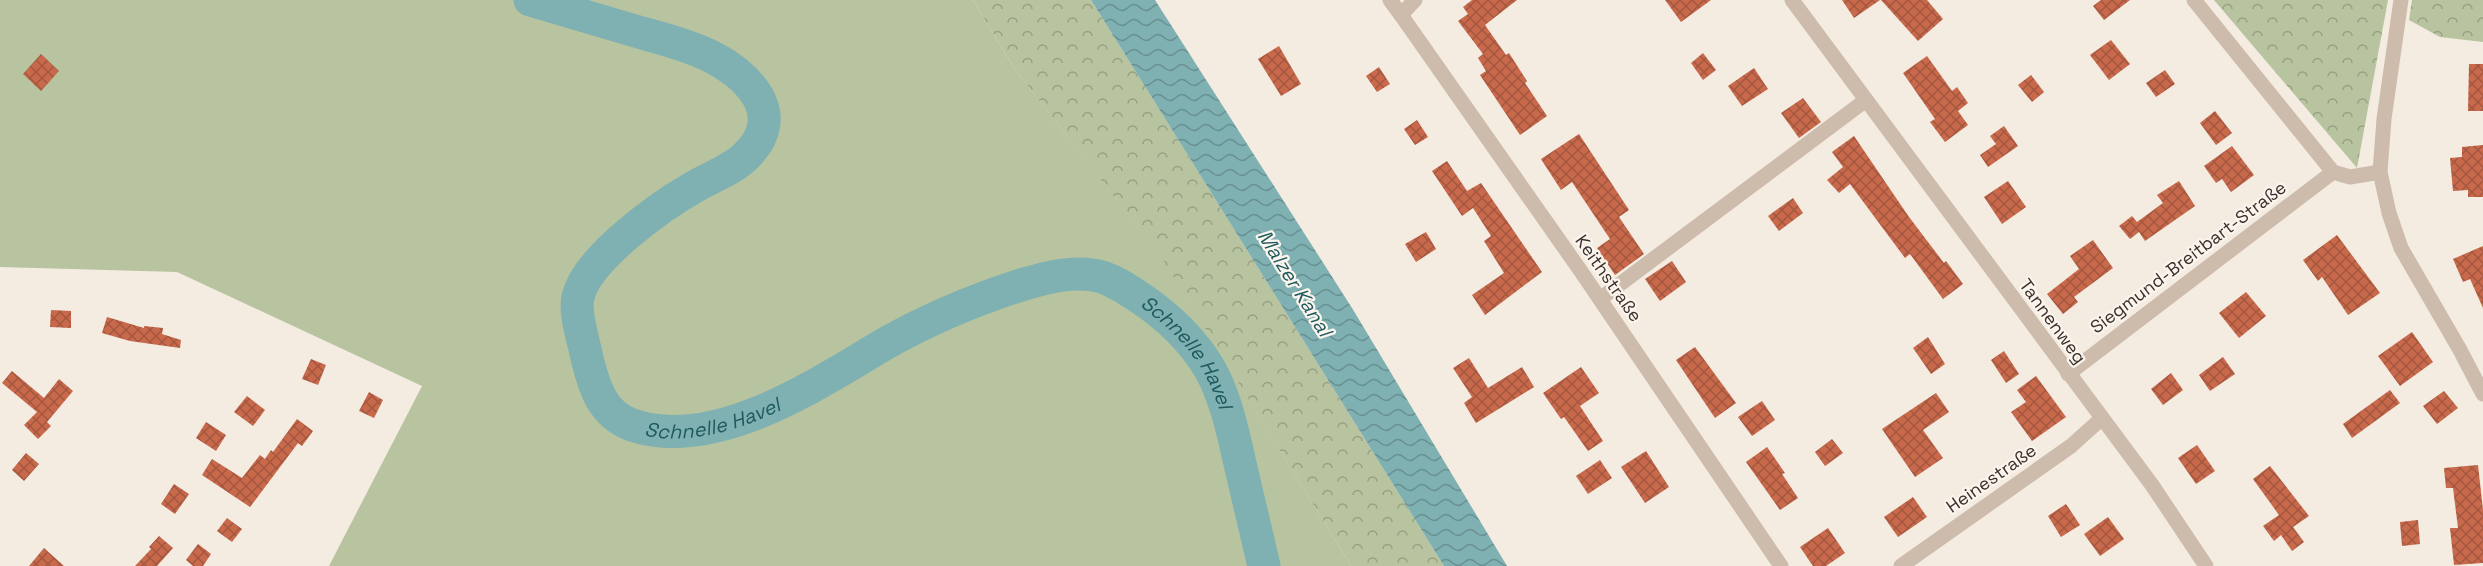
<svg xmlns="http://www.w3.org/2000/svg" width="2483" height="566" viewBox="0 0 2483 566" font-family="'Space Grotesk',sans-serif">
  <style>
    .grass { fill: #b8c4a0 }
    .forest { fill: url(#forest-crowns) }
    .water { fill: url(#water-waves) }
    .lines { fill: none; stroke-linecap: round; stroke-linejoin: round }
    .river { stroke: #7fb0b2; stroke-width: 33 }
    .building { fill: url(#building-cross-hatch) }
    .minor { stroke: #cdbbac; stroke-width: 15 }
    .labels { text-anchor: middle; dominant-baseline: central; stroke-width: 4.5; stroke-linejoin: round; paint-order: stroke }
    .street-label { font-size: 18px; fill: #3b302b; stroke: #fbf5ee }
    .water-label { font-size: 20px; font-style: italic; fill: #1f5a5e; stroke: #fbf5ee }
  </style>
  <defs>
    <pattern id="forest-crowns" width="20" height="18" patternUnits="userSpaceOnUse" patternTransform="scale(1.5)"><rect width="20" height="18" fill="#b8c4a0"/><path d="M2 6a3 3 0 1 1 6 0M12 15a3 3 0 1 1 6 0" fill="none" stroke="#97a083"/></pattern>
    <pattern id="water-waves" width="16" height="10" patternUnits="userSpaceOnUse" patternTransform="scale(1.5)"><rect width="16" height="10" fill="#7fb0b2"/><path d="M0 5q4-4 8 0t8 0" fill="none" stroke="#699091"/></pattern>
    <pattern id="building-cross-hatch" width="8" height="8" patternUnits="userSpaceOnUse" patternTransform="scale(1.5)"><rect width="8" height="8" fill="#c8694b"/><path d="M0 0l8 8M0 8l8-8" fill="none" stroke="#a4573f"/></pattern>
  </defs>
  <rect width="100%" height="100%" fill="#f4ebe1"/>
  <polygon class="grass" points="0,0 973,0 1014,68 1163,259 1351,566 329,566 422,386 177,272 0,267"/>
  <g class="forest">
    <polygon points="973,0 1091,0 1444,566 1351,566 1163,260 1014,68"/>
    <polygon points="2214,0 2388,0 2357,168"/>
    <polygon points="2412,0 2483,0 2483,42 2440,37 2409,20"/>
  </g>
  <polygon class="water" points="1091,0 1155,0 1352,308 1507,566 1444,566"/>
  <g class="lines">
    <path class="river" id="s1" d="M530 0C567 11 605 22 642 33 664 39 687 45 708 55 748 74 788 114 747 155 734 169 711 177 694 187 661 206 587 258 578 297 574 313 584 342 587 358 594 387 602 414 632 425 715 453 815 385 883 345 925 321 972 301 1018 286 1044 278 1075 269 1102 277 1120 283 1134 294 1149 304 1176 324 1200 348 1215 379 1228 407 1234 437 1241 468 1249 501 1256 533 1264 566"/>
  </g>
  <g class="building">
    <polygon points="1472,0 1517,0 1485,25 1506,55 1509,53 1527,81 1525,83 1547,116 1520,135 1480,75 1486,71 1478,58 1483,54 1458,21 1468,14 1463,7"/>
    <polygon points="1665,0 1711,0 1681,22"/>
    <polygon points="1842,0 1880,0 1854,18"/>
    <polygon points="1881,0 1927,0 1943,19 1918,41"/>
    <polygon points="2101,0 2130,0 2104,20 2093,6"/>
    <polygon points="2111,40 2130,64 2109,80 2090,55"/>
    <polygon points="1279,46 1301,84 1281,96 1258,59"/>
    <polygon points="1703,53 1716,70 1703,80 1691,63"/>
    <polygon points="41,54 59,71 41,91 23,74"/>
    <polygon points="1927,56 1952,91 1957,87 1968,103 1958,111 1968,125 1945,142 1930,122 1935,119 1903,73"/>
    <polygon points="2469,64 2483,64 2483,111 2468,111"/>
    <polygon points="1379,67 1390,84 1377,92 1366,76"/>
    <polygon points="1754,68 1768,89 1742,106 1728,86"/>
    <polygon points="2165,70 2175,84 2156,97 2146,83"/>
    <polygon points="2031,75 2044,92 2032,102 2018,85"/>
    <polygon points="1803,98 1821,122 1799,138 1781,113"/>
    <polygon points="2215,111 2232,133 2216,145 2200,123"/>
    <polygon points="1417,120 1428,137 1415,145 1404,129"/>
    <polygon points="2004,126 2018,146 1988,167 1980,155 1996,144 1990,136"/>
    <polygon points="1579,134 1629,210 1619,217 1644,254 1615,275 1597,248 1610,239 1572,182 1561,190 1541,159"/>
    <polygon points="1854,136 1909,217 1944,263 1946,261 1963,284 1943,299 1910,254 1905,258 1850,184 1839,193 1827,180 1843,167 1832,152"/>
    <polygon points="2483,145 2483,197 2468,197 2468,190 2453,191 2450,158 2462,157 2462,147"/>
    <polygon points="2232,146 2254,175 2231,192 2222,179 2216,183 2204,166"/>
    <polygon points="1447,161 1467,191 1481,183 1542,272 1485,315 1472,295 1504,273 1484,241 1491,236 1473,208 1462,216 1432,171"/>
    <polygon points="2008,181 2026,207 2002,224 1984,197"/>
    <polygon points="2179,181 2195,206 2145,241 2139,232 2130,239 2119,226 2132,216 2137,222 2163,203 2157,195"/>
    <polygon points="1793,198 1803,213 1779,231 1768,216"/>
    <polygon points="1426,232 1436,249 1416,262 1405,244"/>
    <polygon points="2337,235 2380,293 2348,315 2322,277 2318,281 2303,260"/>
    <polygon points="2093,240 2113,268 2074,297 2078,302 2063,314 2047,294 2079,269 2070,256"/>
    <polygon points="2483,246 2483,308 2470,279 2463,282 2453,259"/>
    <polygon points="1672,261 1686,282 1660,301 1645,279"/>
    <polygon points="2246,292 2266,316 2239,338 2219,313"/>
    <polygon points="51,310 71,311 71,328 50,327"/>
    <polygon points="107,317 144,328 144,326 163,328 162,334 181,340 180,348 130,341 102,333"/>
    <polygon points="2412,332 2433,362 2400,386 2378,356"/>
    <polygon points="1928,337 1945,364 1931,374 1913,348"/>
    <polygon points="1695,347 1736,403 1715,418 1676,360"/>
    <polygon points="2004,351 2019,374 2006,383 1991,360"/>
    <polygon points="2223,357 2235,374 2210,391 2199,375"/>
    <polygon points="1469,358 1488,388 1522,367 1534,387 1476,423 1464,403 1472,397 1453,368"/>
    <polygon points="311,359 326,365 318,385 302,379"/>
    <polygon points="1581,367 1599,393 1580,406 1603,441 1588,451 1564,417 1561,419 1543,393"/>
    <polygon points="12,371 44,398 59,379 73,391 47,422 51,426 38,439 24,425 37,412 2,383"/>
    <polygon points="2171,373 2183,390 2163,405 2151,389"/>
    <polygon points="2036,376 2066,417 2032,441 2011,412 2026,402 2017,390"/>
    <polygon points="2390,390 2400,403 2352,438 2343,424"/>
    <polygon points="2444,391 2458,408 2437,424 2423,406"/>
    <polygon points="369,392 383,400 374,418 359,411"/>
    <polygon points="1936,393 1949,412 1923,430 1943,458 1915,477 1882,429"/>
    <polygon points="247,396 265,410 253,426 234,412"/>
    <polygon points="1762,401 1775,420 1752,436 1738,417"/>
    <polygon points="297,419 313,431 302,446 298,443 250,507 202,475 212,459 242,478 260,455 265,459 271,450 273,452"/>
    <polygon points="206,422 226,435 216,451 196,438"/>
    <polygon points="1832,439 1843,453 1825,466 1815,452"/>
    <polygon points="2197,445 2215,471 2196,484 2178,458"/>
    <polygon points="1767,447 1785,473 1782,474 1798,498 1780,510 1746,462"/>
    <polygon points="1646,451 1669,487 1645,503 1621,467"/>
    <polygon points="26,453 39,464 24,481 12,470"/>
    <polygon points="1600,460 1612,478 1588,494 1576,476"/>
    <polygon points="2478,465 2483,510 2483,563 2454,565 2450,528 2458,528 2453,488 2446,488 2444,468"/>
    <polygon points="2270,466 2309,516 2293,527 2304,542 2292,551 2281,535 2274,541 2263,526 2279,515 2253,479"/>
    <polygon points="174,484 189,494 175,514 161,504"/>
    <polygon points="1913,497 1927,517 1898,537 1884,517"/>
    <polygon points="2066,504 2080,525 2061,537 2048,516"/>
    <polygon points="2108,517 2124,539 2100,556 2084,534"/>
    <polygon points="227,518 242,529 232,542 217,531"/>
    <polygon points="2418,520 2420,544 2402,546 2400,522"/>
    <polygon points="1828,528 1845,553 1826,566 1813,566 1800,547"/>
    <polygon points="159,536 173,548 157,566 135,566 151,549 149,547"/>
    <polygon points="198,544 211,554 203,566 193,566 186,560"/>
    <polygon points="44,548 64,566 29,566"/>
  </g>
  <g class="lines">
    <g class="minor">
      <polyline points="1390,0 1401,15 1415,0"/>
      <polyline points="1792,0 2152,485 2206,566"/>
      <polyline points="2194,0 2333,172 2350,177 2380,172"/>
      <polyline points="2401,0 2384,119 2380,172 2389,213 2401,248 2460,350 2483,394"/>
      <polyline points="1401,15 1580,270 1781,566"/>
      <polyline points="1600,299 1866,100"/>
      <polyline points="2068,374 2333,172"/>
      <polyline points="1901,566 2071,446 2101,419"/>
    </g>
  </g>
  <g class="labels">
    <g class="street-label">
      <text transform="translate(2188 257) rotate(-37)">Siegmund-Breitbart-Straße</text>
      <text transform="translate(1609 278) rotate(55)">Keithstraße</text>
      <text transform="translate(2053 321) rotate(54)">Tannenweg</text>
      <text transform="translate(1991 478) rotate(-35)">Heinestraße</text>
    </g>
    <g class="water-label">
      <text transform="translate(1295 283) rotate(58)">Malzer Kanal</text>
      <text stroke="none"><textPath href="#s1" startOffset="1310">Schnelle Havel</textPath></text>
      <text stroke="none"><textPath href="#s1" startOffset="771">Schnelle Havel</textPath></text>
    </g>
  </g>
</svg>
